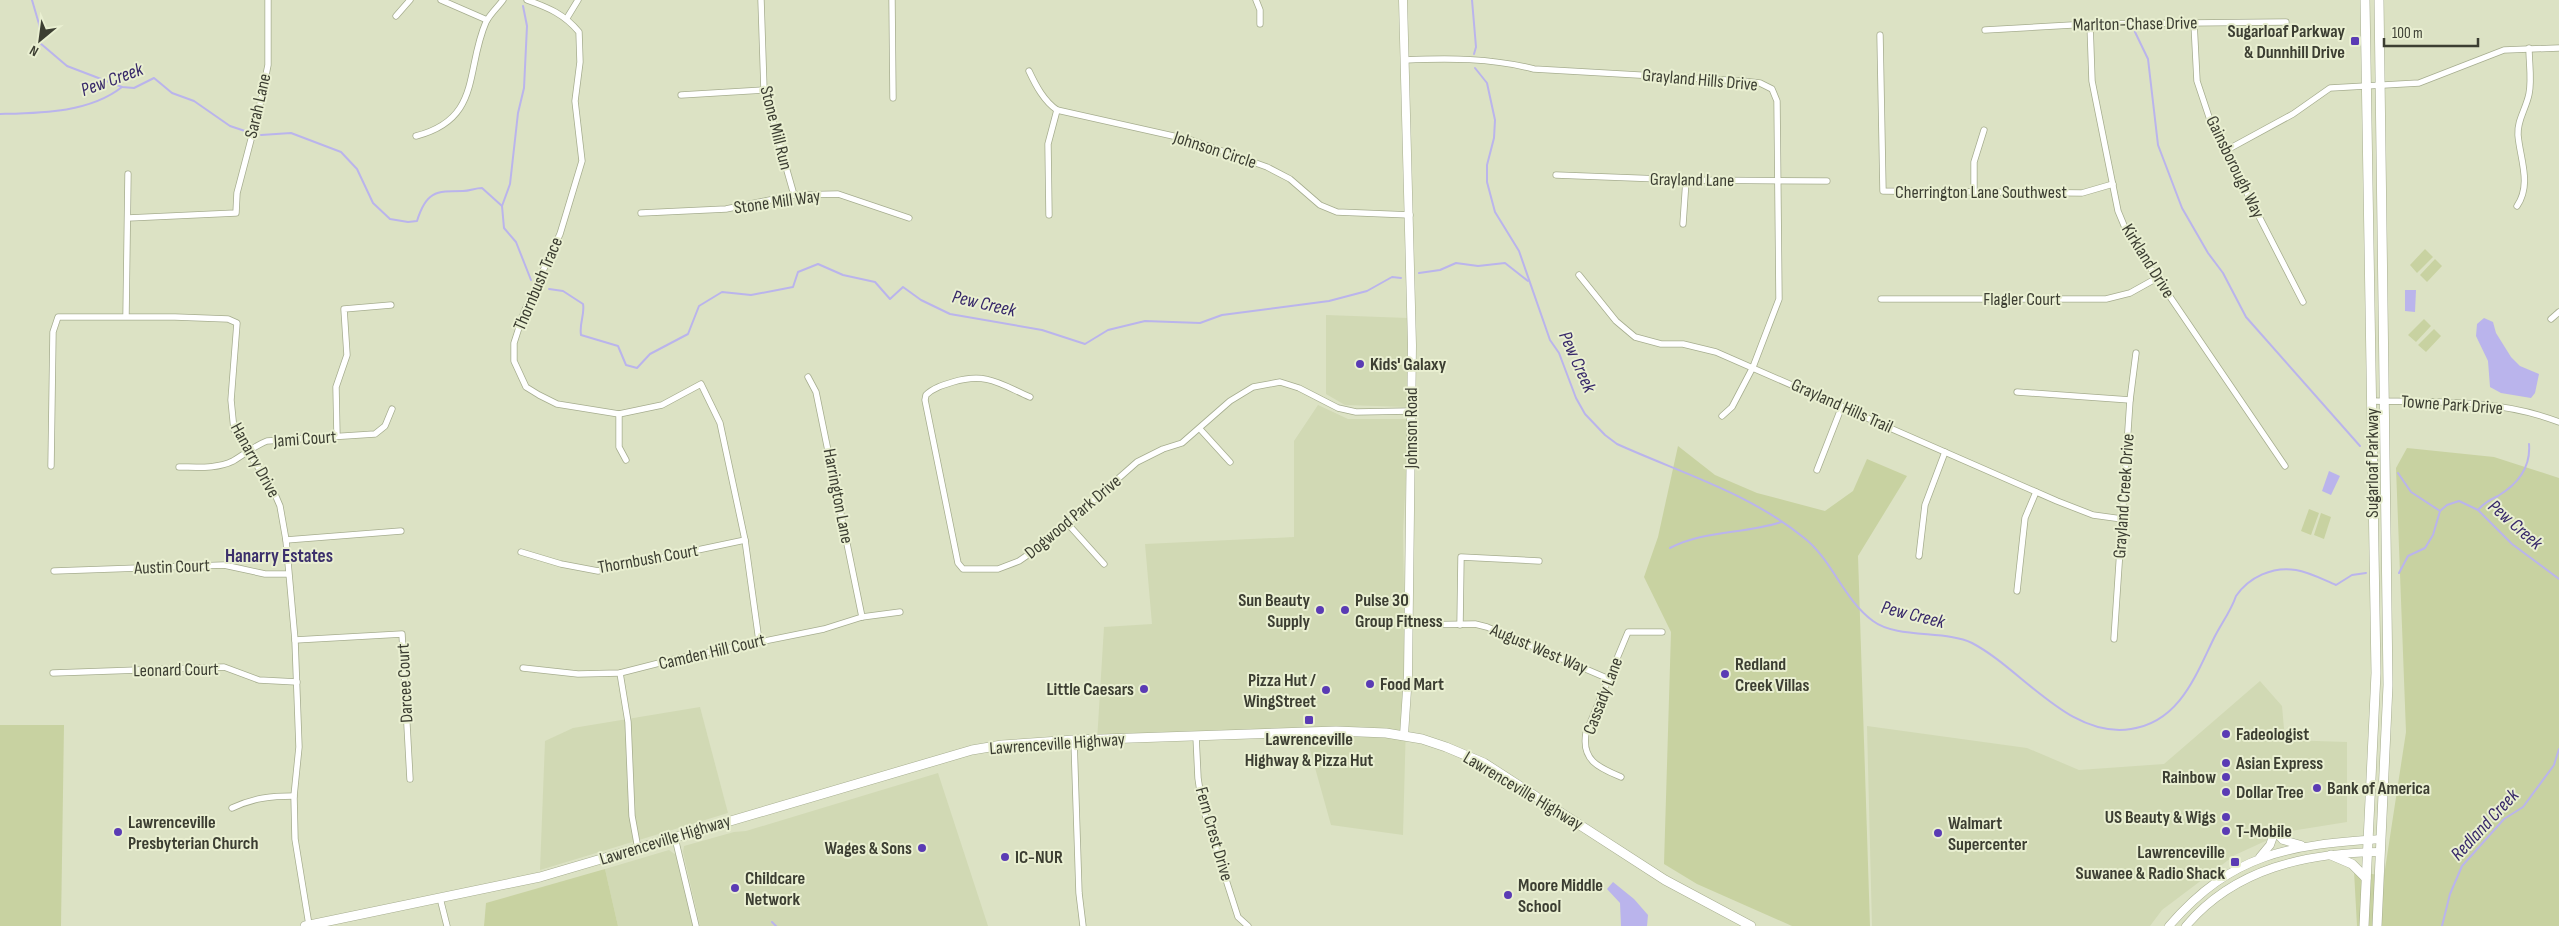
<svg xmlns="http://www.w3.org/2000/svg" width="2559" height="926" viewBox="0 0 2559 926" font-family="'Sofia Sans Condensed',sans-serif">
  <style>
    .built { fill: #d1d9b4 }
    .green { fill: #c8d2a1 }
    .water { fill: #bab4ec }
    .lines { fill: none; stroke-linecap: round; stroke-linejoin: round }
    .stream { stroke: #bab4ec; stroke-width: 2 }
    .street-casing { stroke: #a6ad8f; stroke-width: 7 }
    .secondary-casing { stroke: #a6ad8f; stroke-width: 9 }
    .primary-casing { stroke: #a6ad8f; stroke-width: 10 }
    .street { stroke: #fff; stroke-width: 5.5 }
    .secondary { stroke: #fff; stroke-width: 8 }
    .primary { stroke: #fff; stroke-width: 9 }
    .poi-dot { fill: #5a3bb4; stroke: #e9efd1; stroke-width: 2 }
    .labels { text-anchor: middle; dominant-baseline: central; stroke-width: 4; stroke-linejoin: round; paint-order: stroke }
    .street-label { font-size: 18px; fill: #3c3e32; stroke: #e9efd1 }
    .poi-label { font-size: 18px; font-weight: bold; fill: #3c3e32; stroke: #e9efd1; text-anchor: start }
    .water-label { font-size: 19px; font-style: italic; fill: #362769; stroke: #e9efd1 }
    .neighbourhood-label { font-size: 19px; font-weight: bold; fill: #3c306c; stroke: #e9efd1 }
  </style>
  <rect width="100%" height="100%" fill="#dce2c4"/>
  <g class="built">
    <polygon points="1326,315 1408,318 1407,407 1345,405 1326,394"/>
    <polygon points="1318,405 1348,419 1409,419 1403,532 1406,722 1403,835 1331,825 1305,732 1097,741 1104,627 1152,624 1145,544 1294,537 1294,441"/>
    <polygon points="2260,681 2282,706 2285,740 2347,742 2347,822 2285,832 2235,855 2162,910 2150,926 1872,926 1867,726 2027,748 2079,770 2164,764"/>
    <polygon points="700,707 728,813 540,870 545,741 573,728"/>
    <polygon points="938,773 988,926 700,926 683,852 684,846 734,832 746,831"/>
    <polygon points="669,850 676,855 694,926 618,926 605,869"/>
  </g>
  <g class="green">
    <polygon points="2425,249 2433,257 2417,273 2410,265"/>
    <polygon points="2435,259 2442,266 2427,282 2420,275"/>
    <polygon points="2424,319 2431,326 2416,342 2408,335"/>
    <polygon points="2434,329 2441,336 2426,352 2418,345"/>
    <polygon points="1678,446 1715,475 1757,493 1825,511 1853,491 1867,459 1907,476 1858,556 1870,926 1792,926 1697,884 1664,864 1671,632 1644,577 1658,537"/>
    <polygon points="2407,448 2494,457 2559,478 2559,926 2357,926 2354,871 2384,876 2406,732 2396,468"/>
    <polygon points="2309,509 2319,513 2311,535 2301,531"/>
    <polygon points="2321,513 2331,517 2324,539 2314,535"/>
    <polygon points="0,725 64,725 61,926 0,926"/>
    <polygon points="605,869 618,926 484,926 486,903"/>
  </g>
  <g class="water">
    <polygon points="2405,290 2416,290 2415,312 2405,311"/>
    <polygon points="2484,318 2493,322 2496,333 2511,357 2520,366 2539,374 2535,393 2531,398 2501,393 2490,387 2488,361 2476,336 2477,324"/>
    <polygon points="2329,471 2340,476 2331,495 2322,491"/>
    <polygon points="1613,882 1634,899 1648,915 1647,926 1621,926 1620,903 1607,889"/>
  </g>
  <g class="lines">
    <g class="stream">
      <polyline points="32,0 39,24 40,43 67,66 122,87 134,88 154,78 172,93 194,101 230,126 248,132"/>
      <polyline points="1472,0 1476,47 1474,54"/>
      <polyline points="2135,32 2148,59 2158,145 2182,208 2208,253 2223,273 2246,317 2360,446"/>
      <path d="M1475 68 1487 83 1495 120 1494 138 1487 165V182L1495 212 1519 251 1550 340 1559 353 1576 398 1585 414 1605 435 1617 444C1681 473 1747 492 1803 537 1832 559 1843 599 1873 621 1897 639 1946 630 1972 643 2022 669 2069 739 2131 729 2179 722 2195 677 2214 638 2221 624 2231 611 2236 596 2249 577 2273 566 2296 570 2309 572 2324 580 2336 585L2352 575 2366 573"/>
      <path d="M0 114C40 113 89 113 122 87"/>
      <path d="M261 135 291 133 341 152 357 169 373 203 390 219 408 222 417 221C426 192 435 191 463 191 470 191 475 188 482 188L502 206 504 228 516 242 531 280"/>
      <polyline points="502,206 510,184 518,113 524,88 527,26 523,6"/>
      <polyline points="1419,273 1440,270 1456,263 1478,266 1505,263 1528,281"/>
      <path d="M549 289 563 291 583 304C585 315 579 323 581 335L618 346 626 365 637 368 650 354 688 334 699 306 722 292 751 295 793 287 798 272 818 264 843 275 875 282 890 299 903 287 921 300 950 314 1042 330 1085 344 1108 330 1145 321 1200 323 1222 315 1329 301 1367 291 1392 277 1401 278"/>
      <polyline points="2398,473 2411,492 2440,511"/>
      <path d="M2478 510C2484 503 2490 500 2498 496 2518 484 2531 468 2529 444"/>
      <path d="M1670 548C1704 530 1745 534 1781 522"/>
      <polyline points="2399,573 2408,556 2425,548 2433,535 2440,511 2447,505 2459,501 2478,510 2512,544 2559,579"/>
      <polyline points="772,922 776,926"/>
      <polyline points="2442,926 2450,894 2462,866 2504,819 2523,807 2554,765 2559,749"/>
    </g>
    <g class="street-casing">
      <g id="street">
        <polyline points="441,0 487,20"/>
        <path d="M527 0C549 8 564 14 579 32L580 62 575 101 582 161 560 234 524 312 514 343V361L526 387 539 395 557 404 619 414 662 405 701 384 720 423 745 540 759 641"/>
        <polyline points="761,0 764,90 794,195"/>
        <polyline points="892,0 893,98"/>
        <polyline points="1256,0 1260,10 1260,24"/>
        <polyline points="396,16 410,0"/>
        <polyline points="567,18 578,0"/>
        <polyline points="2194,23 2197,81 2211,123 2303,302"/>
        <polyline points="2090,24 2092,81 2118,211 2128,235 2285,466"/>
        <polyline points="1985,30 2090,24 2286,22"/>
        <polyline points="1880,35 1883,191 2082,193 2113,184"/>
        <path d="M1405 60C1449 58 1491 58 1534 69L1743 81 1760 83 1772 89 1777 101 1779 299 1753 367 1732 407 1722 416"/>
        <path d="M1029 71C1036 86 1044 101 1057 110L1191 140 1267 167 1290 179 1320 205 1337 212 1410 215"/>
        <polyline points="681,95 764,90"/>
        <path d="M416 136C482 119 465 70 486 22 490 14 498 7 503 0"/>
        <polyline points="2225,151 2293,114 2330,88 2419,83 2504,50 2559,48"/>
        <polyline points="1556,175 1686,180 1827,181"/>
        <polyline points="1974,192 1974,162 1984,130"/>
        <path d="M2517 206C2532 184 2520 159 2518 135 2517 120 2526 109 2529 94 2532 80 2529 63 2529 48"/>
        <polyline points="641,213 726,209 794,195 838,194 909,218"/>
        <polyline points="1049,215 1048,144 1057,110"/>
        <polyline points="128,218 236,213 237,193 259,109 268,65 268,0"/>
        <polyline points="1683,224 1686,180"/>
        <polyline points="1579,275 1616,321 1635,337 1661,344 1683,344 1716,352 2057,501 2093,515 2122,519"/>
        <polyline points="1881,299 2106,299 2130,293 2157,278"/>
        <polyline points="126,316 128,174"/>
        <polyline points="2551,319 2559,312"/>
        <polyline points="808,377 816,392 862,617"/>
        <polyline points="2017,392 2130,400"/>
        <path d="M1030 397C1000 384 987 372 953 382 943 385 933 388 926 395L925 400 958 563 963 569H998L1019 561 1045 543 1137 462 1163 449 1182 443 1230 401 1253 387 1280 382 1299 388 1338 408 1356 412 1411 411"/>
        <path d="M2372 401C2435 402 2500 399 2559 422"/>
        <polyline points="619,414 619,447 626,460"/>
        <polyline points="1200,429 1230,462"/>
        <polyline points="337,436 336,387 347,355 344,309 391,305"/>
        <polyline points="51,466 53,332 58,317 175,317 228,319 237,323 231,400 234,430 274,492 280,506 286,540 295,640 299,747 294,796 295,839 309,925"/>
        <path d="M179 467C197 467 217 469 233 461 245 454 254 446 267 441L375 434 385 426 392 409"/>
        <polyline points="1817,470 1842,406"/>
        <polyline points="1067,523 1104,564"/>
        <polyline points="286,540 401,531"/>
        <polyline points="521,552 561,564 598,571 745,540"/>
        <polyline points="1919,556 1925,505 1945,452"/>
        <polyline points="54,571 224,565 265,574 288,574"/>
        <polyline points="2017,591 2025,518 2036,492"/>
        <polyline points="1408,625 1475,624 1487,627 1609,679"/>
        <polyline points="1460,625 1461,557 1539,561"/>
        <polyline points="2114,639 2130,400 2136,353"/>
        <polyline points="295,640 402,634 410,779"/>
        <polyline points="523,668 578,674 620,673 675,659 824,629 862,617 900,612"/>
        <polyline points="53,673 224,667 259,680 297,682"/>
        <polyline points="620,673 628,722 632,816 638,849"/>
        <polyline points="1196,736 1198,778 1202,805 1238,917 1248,926"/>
        <polyline points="1074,740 1079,893 1083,926"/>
        <path d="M1621 777C1600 768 1581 761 1586 733L1628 632H1662"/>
        <path d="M232 808C253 798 271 796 294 796"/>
        <polyline points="675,838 696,926"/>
        <polyline points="440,898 447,926"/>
      </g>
    </g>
    <g class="secondary-casing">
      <g id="secondary">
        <polyline points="1403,0 1412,345 1408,675 1404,735"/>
        <polyline points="2275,831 2283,840 2301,845"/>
        <polyline points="2260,857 2270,845 2275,831"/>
        <path d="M2169 926C2232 853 2289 845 2381 839"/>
        <path d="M2186 926C2235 868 2306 853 2380 852"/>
      </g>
    </g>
    <g class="primary-casing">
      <g id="primary">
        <polyline points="2331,855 2352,864 2366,878"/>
        <polyline points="305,926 540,877 972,750 1002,745 1074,740 1336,731 1386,733 1422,739 1446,747 1484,763 1665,880 1751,926"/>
        <polyline points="2364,926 2376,673 2365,0"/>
        <polyline points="2377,926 2388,685 2379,0"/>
      </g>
    </g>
    <use href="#street" class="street"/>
    <use href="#secondary" class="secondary"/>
    <use href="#primary" class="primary"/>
  </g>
  <g class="poi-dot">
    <rect x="2350" y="36" width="10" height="10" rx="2.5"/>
    <circle cx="1360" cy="364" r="5"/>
    <circle cx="1320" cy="610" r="5"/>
    <circle cx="1345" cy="610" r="5"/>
    <circle cx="1725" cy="674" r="5"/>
    <circle cx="1370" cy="684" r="5"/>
    <circle cx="1144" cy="689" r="5"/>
    <circle cx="1326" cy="690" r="5"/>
    <rect x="1304" y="715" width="10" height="10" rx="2.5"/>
    <circle cx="2226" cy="734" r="5"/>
    <circle cx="2226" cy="763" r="5"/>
    <circle cx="2226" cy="777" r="5"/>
    <circle cx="2317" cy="788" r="5"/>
    <circle cx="2226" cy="792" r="5"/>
    <circle cx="2226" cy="817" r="5"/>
    <circle cx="2226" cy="831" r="5"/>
    <circle cx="118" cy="832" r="5"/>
    <circle cx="1938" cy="833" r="5"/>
    <circle cx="922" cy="848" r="5"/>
    <circle cx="1005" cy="857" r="5"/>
    <rect x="2230" y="857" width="10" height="10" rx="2.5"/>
    <circle cx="735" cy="888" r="5"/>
    <circle cx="1508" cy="895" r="5"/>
  </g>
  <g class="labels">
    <g class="street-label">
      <text transform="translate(2135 24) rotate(-1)">Marlton-Chase Drive</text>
      <text transform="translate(1700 80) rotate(5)">Grayland Hills Drive</text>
      <text transform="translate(258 106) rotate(-77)">Sarah Lane</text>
      <text transform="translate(776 128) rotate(76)">Stone Mill Run</text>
      <text transform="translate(1215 150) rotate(18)">Johnson Circle</text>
      <text transform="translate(2235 167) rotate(64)">Gainsborough Way</text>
      <text transform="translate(1692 180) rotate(1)">Grayland Lane</text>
      <text x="1981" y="192">Cherrington Lane Southwest</text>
      <text transform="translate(777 202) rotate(-8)">Stone Mill Way</text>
      <text transform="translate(2148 261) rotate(58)">Kirkland Drive</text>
      <text transform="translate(538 284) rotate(-67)">Thornbush Trace</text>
      <text x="2022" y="299">Flagler Court</text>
      <text transform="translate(2452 405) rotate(4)">Towne Park Drive</text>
      <text transform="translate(1842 406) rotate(24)">Grayland Hills Trail</text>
      <text transform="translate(1411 428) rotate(-90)">Johnson Road</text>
      <text transform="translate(305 439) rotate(-4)">Jami Court</text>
      <text transform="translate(255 460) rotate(61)">Hanarry Drive</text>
      <text transform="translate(2372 463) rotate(-90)">Sugarloaf Parkway</text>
      <text transform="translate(838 496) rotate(79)">Harrington Lane</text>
      <text transform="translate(2124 496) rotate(-86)">Grayland Creek Drive</text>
      <text transform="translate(1073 517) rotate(-40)">Dogwood Park Drive</text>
      <text transform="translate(648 559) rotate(-10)">Thornbush Court</text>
      <text transform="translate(172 567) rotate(-2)">Austin Court</text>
      <text transform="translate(1539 649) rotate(23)">August West Way</text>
      <text transform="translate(712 652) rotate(-13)">Camden Hill Court</text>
      <text transform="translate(176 670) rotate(-1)">Leonard Court</text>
      <text transform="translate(405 683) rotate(-93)">Darcee Court</text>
      <text transform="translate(1603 696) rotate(-69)">Cassady Lane</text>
      <text transform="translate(1057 744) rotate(-4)">Lawrenceville Highway</text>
      <text transform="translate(1523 791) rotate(31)">Lawrenceville Highway</text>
      <text transform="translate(1214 834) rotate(74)">Fern Crest Drive</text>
      <text transform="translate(665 840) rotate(-17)">Lawrenceville Highway</text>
    </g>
    <g class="poi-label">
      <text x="2345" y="31" text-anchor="end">Sugarloaf Parkway<tspan x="2345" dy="21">&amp; Dunnhill Drive</tspan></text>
      <text x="1370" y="364">Kids' Galaxy</text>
      <text x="1310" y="600" text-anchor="end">Sun Beauty<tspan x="1310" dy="21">Supply</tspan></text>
      <text x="1355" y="600">Pulse 30<tspan x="1355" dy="21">Group Fitness</tspan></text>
      <text x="1735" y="664">Redland<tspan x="1735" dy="21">Creek Villas</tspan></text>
      <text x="1316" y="680" text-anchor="end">Pizza Hut /<tspan x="1316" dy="21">WingStreet</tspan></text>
      <text x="1380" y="684">Food Mart</text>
      <text x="1134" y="689" text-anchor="end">Little Caesars</text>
      <text x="2236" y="734">Fadeologist</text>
      <text x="1309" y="739" text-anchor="middle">Lawrenceville<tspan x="1309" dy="21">Highway &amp; Pizza Hut</tspan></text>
      <text x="2236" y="763">Asian Express</text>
      <text x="2216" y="777" text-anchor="end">Rainbow</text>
      <text x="2327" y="788">Bank of America</text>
      <text x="2236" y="792">Dollar Tree</text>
      <text x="2216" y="817" text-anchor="end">US Beauty &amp; Wigs</text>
      <text x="128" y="822">Lawrenceville<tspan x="128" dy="21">Presbyterian Church</tspan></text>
      <text x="1948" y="823">Walmart<tspan x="1948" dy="21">Supercenter</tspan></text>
      <text x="2236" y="831">T-Mobile</text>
      <text x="912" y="848" text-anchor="end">Wages &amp; Sons</text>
      <text x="2225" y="852" text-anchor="end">Lawrenceville<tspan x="2225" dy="21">Suwanee &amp; Radio Shack</tspan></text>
      <text x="1015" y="857">IC-NUR</text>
      <text x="745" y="878">Childcare<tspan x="745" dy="21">Network</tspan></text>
      <text x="1518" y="885">Moore Middle<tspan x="1518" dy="21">School</tspan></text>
    </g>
    <g class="water-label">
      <text transform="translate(112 80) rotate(-20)">Pew Creek</text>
      <text transform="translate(984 304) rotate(13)">Pew Creek</text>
      <text transform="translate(1577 362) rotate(66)">Pew Creek</text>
      <text transform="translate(2515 525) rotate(41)">Pew Creek</text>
      <text transform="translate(1913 615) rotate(14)">Pew Creek</text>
      <text transform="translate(2485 825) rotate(-47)">Redland Creek</text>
    </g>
    <g class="neighbourhood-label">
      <text x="279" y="556">Hanarry Estates</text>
    </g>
  </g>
  <g transform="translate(40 40) rotate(209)" stroke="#e9efd1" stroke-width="4" paint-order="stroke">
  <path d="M0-4L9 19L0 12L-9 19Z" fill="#3c3e32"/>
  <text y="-8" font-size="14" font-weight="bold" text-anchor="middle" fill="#3c3e32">N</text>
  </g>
  <path d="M2384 38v8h94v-8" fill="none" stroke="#3c3e32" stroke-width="2.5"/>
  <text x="2392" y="38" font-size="15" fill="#3c3e32" stroke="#e9efd1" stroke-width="4" paint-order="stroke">100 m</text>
</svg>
